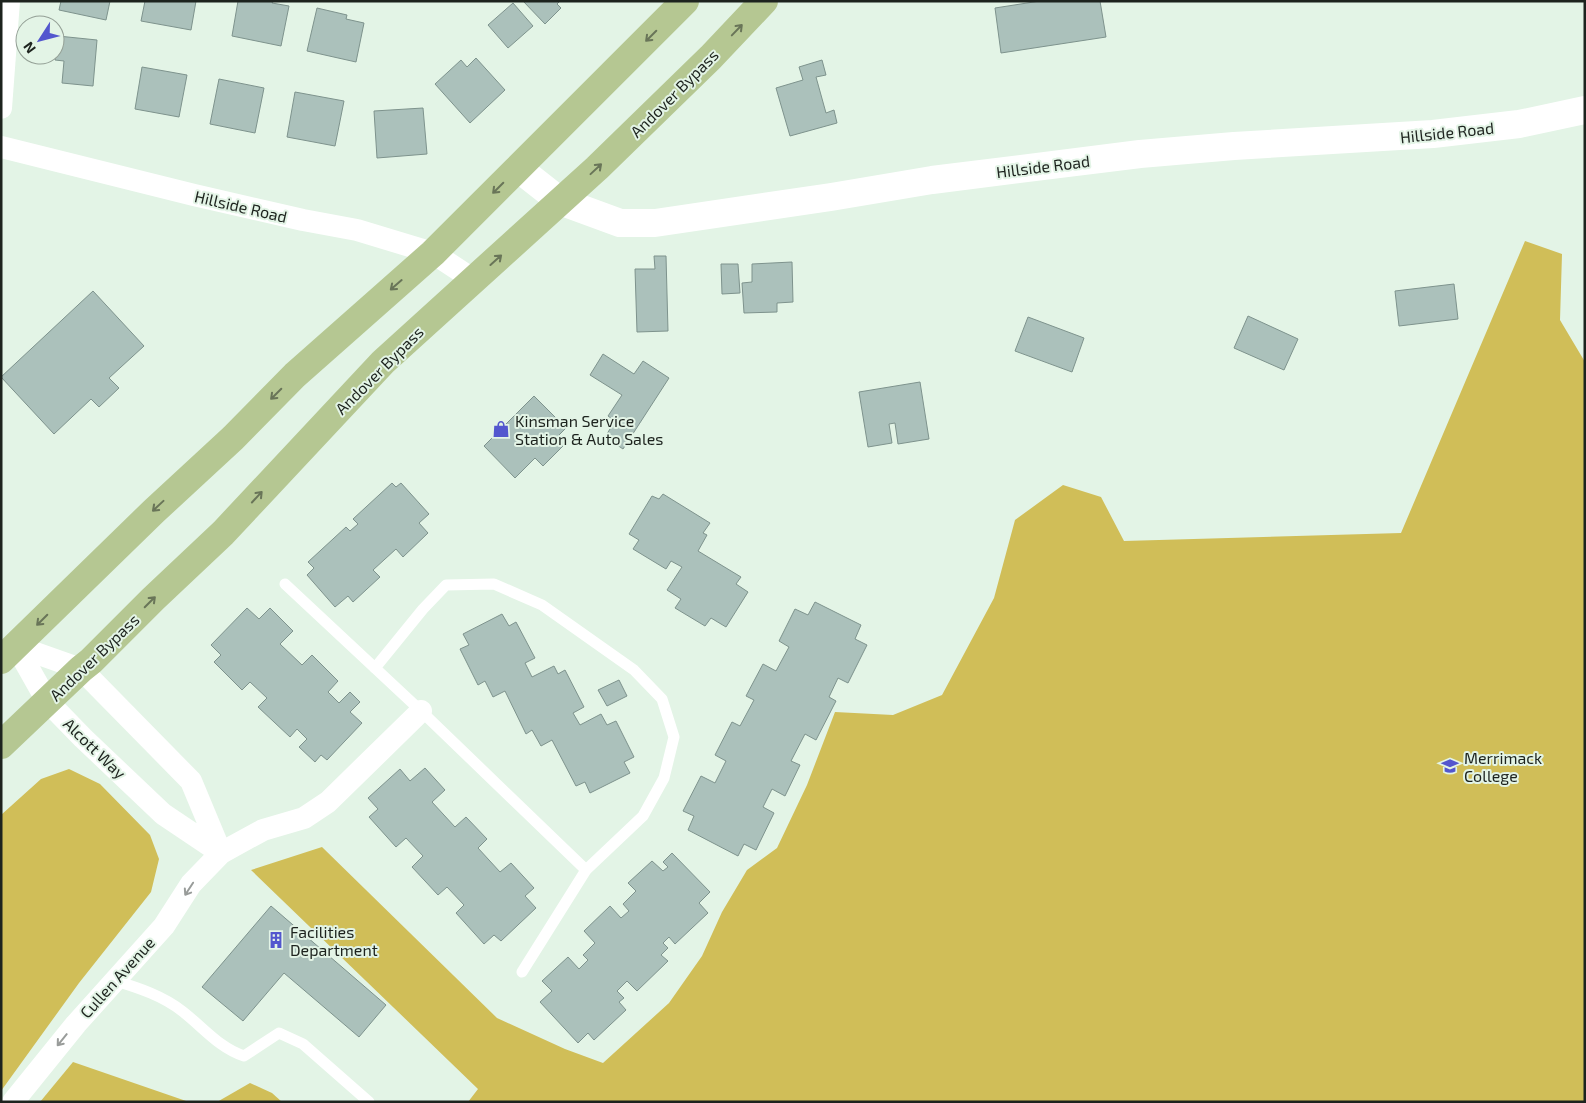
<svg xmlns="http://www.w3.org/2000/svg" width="1586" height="1103" viewBox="0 0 1586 1103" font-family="'Exo 2',sans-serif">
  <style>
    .forest { fill: #d0be58 }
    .building { fill: #abc1bb; stroke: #7e938d }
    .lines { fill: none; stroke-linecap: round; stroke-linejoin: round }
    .service { stroke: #fff; stroke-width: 11 }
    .minor { stroke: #fff; stroke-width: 22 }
    .tertiary { stroke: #fff; stroke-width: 28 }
    .primary { stroke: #b5c792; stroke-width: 28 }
    .oneway { stroke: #697558 }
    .oneway2 { stroke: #999c9a }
    .labels { text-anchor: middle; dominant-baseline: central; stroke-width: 4; stroke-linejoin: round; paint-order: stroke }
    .street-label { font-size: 16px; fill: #1d231e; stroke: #e3f4e6 }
    .poi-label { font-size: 16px; fill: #1d231e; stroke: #e3f4e6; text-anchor: start }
  </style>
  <rect width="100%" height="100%" fill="#e3f4e6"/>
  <g class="forest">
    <polygon points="1525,241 1562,254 1560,320 1585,362 1585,1102 468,1102 478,1089 251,870 322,847 497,1018 565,1049 603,1063 669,1003 702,956 722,912 747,870 777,848 807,785 835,712 893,715 942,695 994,598 1015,520 1063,485 1101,497 1124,541 1401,533"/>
    <polygon points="69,769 100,784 150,835 159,859 151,892 79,983 1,1091 1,815 41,779"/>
    <polygon points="73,1062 189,1102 40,1102"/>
    <polygon points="250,1083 272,1093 282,1102 217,1102"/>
  </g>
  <g class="building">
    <polygon points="61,1 110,1 106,20 59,10"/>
    <polygon points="145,1 196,1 191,30 141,21"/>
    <polygon points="238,1 273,1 272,3 289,6 281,46 232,36"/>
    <polygon points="523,1 560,1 557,4 561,8 545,24"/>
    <polygon points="1040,1 1100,1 1106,37 1001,53 995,8"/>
    <polygon points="513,3 533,26 508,48 488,25"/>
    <polygon points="317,8 347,15 346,19 364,23 356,62 307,51"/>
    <polygon points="58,36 97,40 93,86 62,83 64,61 55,60"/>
    <polygon points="476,58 505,90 470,123 435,84 461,60 467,67"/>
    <polygon points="822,60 826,75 816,77 826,113 834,110 837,123 790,136 776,88 803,80 799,67"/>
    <polygon points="142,67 187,75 179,117 135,109"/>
    <polygon points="219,79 264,88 255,133 210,124"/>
    <polygon points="295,92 344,101 335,146 287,137"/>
    <polygon points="423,108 427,154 377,158 374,111"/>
    <polygon points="654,256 666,256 668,331 637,332 635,269 655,269"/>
    <polygon points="792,262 793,302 777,303 777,312 744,313 742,283 752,282 752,264"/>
    <polygon points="721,264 738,264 740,293 722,294"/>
    <polygon points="1454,284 1458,319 1399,326 1395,291"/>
    <polygon points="93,291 144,346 109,378 119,388 99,407 91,399 54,434 1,377"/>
    <polygon points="1248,316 1298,339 1284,370 1234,348"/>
    <polygon points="1028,317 1084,338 1072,372 1015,351"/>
    <polygon points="603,354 634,374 643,361 669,378 623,449 605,437 615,421 608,416 622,395 590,375"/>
    <polygon points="920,382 929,439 898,444 895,423 889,424 892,443 868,447 859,392"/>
    <polygon points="534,396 566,428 558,436 566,443 543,466 535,458 515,478 484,446"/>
    <polygon points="392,483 396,487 401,483 429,514 419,523 428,533 403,557 396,549 373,570 380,577 353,602 348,596 335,607 307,575 314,568 308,562 346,527 350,531 358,524 353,519"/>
    <polygon points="663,494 710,523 703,533 707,535 698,551 741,577 736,584 748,592 726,627 711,618 705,626 675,608 681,599 667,590 682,567 671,561 666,569 633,549 639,540 629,534 652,496 659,499"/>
    <polygon points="815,602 861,625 855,639 867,645 848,683 838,678 829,697 836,701 816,740 805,734 791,761 800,765 785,796 772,789 763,807 774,813 756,850 744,844 738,856 688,830 694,816 683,811 701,776 715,783 726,761 715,755 732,722 740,726 754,700 746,696 763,664 776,671 789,647 779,641 795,609 808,615"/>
    <polygon points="247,608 259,619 270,608 293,631 280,644 302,665 312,655 338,681 328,692 339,703 350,692 360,702 350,712 362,723 327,760 321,755 315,762 299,747 307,739 297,729 290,737 258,707 267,698 250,682 242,690 214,662 221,655 211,645"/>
    <polygon points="502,614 509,626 516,622 535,658 525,663 532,677 554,666 558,674 565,670 584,707 573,713 580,725 601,714 607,725 616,721 634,757 624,762 630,773 590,793 585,782 576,786 552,740 541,746 532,730 526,734 505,691 493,697 485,681 478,685 460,649 469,645 463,634"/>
    <polygon points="619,680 627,696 607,706 598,690"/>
    <polygon points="425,768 445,790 432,802 455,827 466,817 487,839 478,848 500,872 511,863 534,888 525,896 536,908 501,941 494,935 484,944 456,913 464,905 447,887 438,895 412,867 423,856 406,838 396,847 369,817 378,809 368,798 400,769 410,781"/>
    <polygon points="672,853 710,892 699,903 708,913 675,944 669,937 663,943 668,948 661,955 668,961 637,991 627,981 617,991 624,998 619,1002 626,1010 594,1040 588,1033 578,1043 540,1002 552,991 542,981 568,957 579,969 588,960 583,955 595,943 584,931 610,906 621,918 629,911 623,904 636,891 628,883 652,861 663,871 668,867 663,862"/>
    <polygon points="271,906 386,1005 359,1037 284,973 243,1021 202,987"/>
  </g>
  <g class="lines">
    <g class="service">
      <polyline points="285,584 421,711 586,870"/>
      <polyline points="375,668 423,609 446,585 494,584 542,605 634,670 662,699 674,737 664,778 643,816 586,870 522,972"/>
      <path d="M116 981C139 988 163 996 182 1011 203 1027 219 1048 244 1056L279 1033 303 1044 369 1102"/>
    </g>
    <g class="minor">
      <polyline points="1,108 9,1"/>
      <polyline points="1,147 194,195 303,220 357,230 433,253 474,280"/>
      <polygon points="16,646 81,669 191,781 221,853 163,814 83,738 47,701"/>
      <polyline points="13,1102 76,1024 164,926 191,884 221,853 263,830 304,818 328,802 421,711"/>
    </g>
    <polyline class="tertiary" points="518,168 560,201 620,223 655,223 831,197 932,180 1140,154 1234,146 1433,134 1519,124 1585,110"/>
    <g class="primary">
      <polyline points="1,660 154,511 233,438 295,375 433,253 685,1"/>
      <polyline points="1,745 81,669 91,661 153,599 223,533 383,362 597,168 711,57 764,1"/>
    </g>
  </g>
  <defs><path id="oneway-shaft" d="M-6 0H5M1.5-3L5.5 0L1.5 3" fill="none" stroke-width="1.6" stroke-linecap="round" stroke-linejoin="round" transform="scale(1.25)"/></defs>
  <g class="oneway">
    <use href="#oneway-shaft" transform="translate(737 30) rotate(-46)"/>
    <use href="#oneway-shaft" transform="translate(651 36) rotate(135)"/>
    <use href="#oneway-shaft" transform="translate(596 169) rotate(-43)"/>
    <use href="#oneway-shaft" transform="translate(498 188) rotate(135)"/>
    <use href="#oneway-shaft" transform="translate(496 260) rotate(-42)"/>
    <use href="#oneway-shaft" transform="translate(396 285) rotate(139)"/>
    <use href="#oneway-shaft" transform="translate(276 394) rotate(135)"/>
    <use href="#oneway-shaft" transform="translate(257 497) rotate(-47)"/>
    <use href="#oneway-shaft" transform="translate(158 506) rotate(137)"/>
    <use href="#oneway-shaft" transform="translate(150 602) rotate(-45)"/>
    <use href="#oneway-shaft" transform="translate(42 620) rotate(135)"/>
  </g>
  <g class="oneway2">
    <use href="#oneway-shaft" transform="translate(189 889) rotate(123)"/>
    <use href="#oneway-shaft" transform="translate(62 1040) rotate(129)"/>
  </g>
  <defs>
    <g id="shop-bare" transform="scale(1.35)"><path d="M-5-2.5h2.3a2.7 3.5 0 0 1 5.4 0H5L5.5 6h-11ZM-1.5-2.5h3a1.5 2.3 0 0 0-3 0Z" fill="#5357ce" stroke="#e3f4e6" stroke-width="2.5" paint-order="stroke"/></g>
    <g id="university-bare" transform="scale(1.35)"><path d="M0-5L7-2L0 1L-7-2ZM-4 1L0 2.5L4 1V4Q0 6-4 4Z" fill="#5357ce" stroke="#e3f4e6" stroke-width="2.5" paint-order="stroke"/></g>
    <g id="building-bare" transform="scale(1.35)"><path d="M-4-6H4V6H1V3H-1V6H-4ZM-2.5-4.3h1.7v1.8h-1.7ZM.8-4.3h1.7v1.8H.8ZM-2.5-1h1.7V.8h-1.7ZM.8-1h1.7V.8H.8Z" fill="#5357ce" stroke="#e3f4e6" stroke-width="2.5" paint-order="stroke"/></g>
  </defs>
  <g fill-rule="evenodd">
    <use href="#shop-bare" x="501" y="429"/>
    <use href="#university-bare" x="1450" y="766"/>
    <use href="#building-bare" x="276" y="940"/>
  </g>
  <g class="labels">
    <g class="street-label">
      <text transform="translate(674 93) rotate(-45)">Andover Bypass</text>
      <text transform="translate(1447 132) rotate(-6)">Hillside Road</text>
      <text transform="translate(1043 166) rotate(-7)">Hillside Road</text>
      <text transform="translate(241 206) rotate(13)">Hillside Road</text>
      <text transform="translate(379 370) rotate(-45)">Andover Bypass</text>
      <text transform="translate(94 657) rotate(-44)">Andover Bypass</text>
      <text transform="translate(95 748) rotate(44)">Alcott Way</text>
      <text transform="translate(117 977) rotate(-48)">Cullen Avenue</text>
    </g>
    <g class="poi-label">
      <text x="515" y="420">Kinsman Service<tspan x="515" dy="18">Station &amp; Auto Sales</tspan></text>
      <text x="1464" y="757">Merrimack<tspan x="1464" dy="18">College</tspan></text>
      <text x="290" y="931">Facilities<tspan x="290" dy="18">Department</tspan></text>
    </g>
  </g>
  <rect width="1586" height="1103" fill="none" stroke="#1d231e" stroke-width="5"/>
  <g transform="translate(40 40) rotate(234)"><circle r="24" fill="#e3f4e6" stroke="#94a096"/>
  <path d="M0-4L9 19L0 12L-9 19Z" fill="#5357ce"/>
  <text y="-8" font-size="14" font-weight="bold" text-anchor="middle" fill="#1d231e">N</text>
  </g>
</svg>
